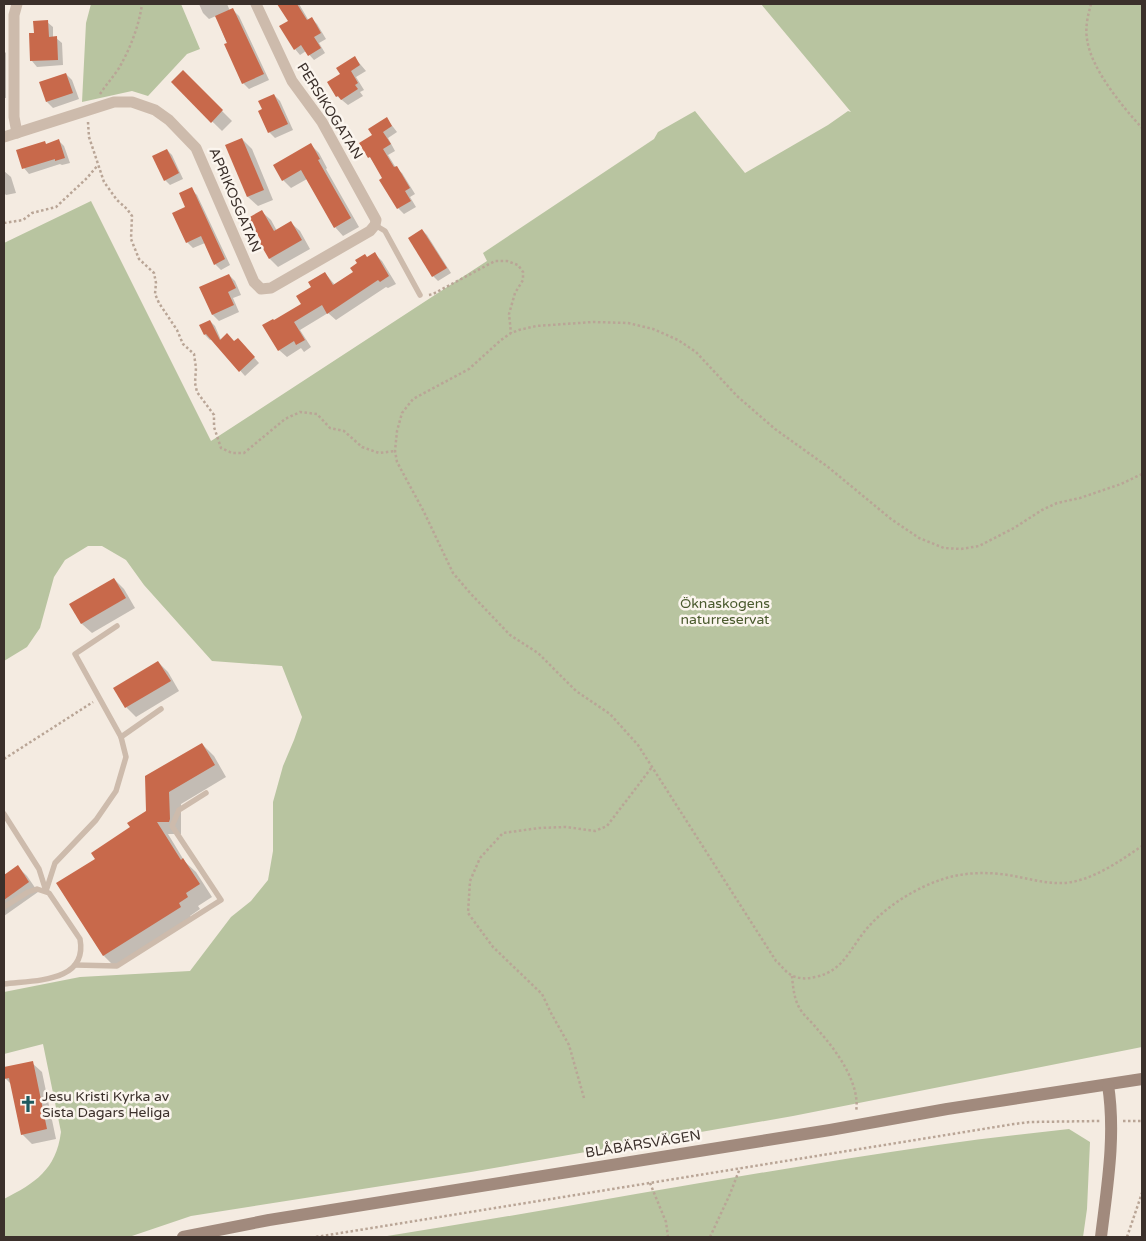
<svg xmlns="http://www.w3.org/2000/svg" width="1146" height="1241" viewBox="0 0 1146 1241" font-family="'Varela Round',sans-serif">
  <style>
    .green { fill: #b8c4a0 }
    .shadow { fill: #0003 }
    .building { fill: #c8694b }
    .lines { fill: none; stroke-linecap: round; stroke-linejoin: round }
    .path { stroke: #b9a596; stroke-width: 2.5; stroke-dasharray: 2.5 2.5; stroke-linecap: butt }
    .lane { stroke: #cdbbac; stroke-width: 5.5 }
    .street { stroke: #cdbbac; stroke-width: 11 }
    .secondary { stroke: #a18a7d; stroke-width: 12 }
    .labels { text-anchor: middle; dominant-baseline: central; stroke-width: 5; stroke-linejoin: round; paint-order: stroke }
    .street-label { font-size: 14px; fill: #3b302b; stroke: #fbf5ee }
    .park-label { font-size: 14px; fill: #4a5a2e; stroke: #fbf5ee }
    .poi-label { font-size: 14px; fill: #3b302b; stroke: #fbf5ee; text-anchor: start }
  </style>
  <rect width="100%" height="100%" fill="#f4ebe1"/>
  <g class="green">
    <polygon points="91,4 181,4 200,49 187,54 148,96 132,91 82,102 86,23"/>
    <path d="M761 4H1142V1047L793 1116 471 1172 191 1216 129 1237H4V1199C35 1183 56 1170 61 1132L43 1044 4 1054V992L80 977 190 971 231 917 251 901 268 880 273 851V802L283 766 294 740 302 717 282 666 212 661 144 585 126 560 102 546H88L65 560 54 577 40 628 27 647 4 661V243L91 201 211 441 487 261 483 253 654 139 658 132 695 111 745 173 828 125 848 111 851 112Z"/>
    <path d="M1069 1129 1090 1142 1087 1209 1083 1237H381C566 1208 751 1172 938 1145 981 1139 1025 1134 1069 1129Z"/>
  </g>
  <g class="shadow">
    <polygon points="199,4 227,4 230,11 233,10 239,16 269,80 249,89 243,83 216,16 209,19 203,13"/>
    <polygon points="278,4 299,4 309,21 312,19 317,24 326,39 319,43 325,53 314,60 306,51 300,55 295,49 289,21"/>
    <polygon points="47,22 53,27 53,38 56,38 62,43 63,65 37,67 32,61 35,34"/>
    <polygon points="4,51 6,53 6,98 4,98"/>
    <polygon points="355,58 366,71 356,77 364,90 360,92 363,96 348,105 337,96 342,75"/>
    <polygon points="183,72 232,121 222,131 172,82"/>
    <polygon points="66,74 72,80 79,99 53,108 47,102"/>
    <polygon points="274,95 280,101 293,130 275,138 269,132 264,109"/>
    <polygon points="387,119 397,132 388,138 395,151 388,155 396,168 402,173 415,194 410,197 416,207 404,214 398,208 381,181 384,178 361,144 374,136"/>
    <polygon points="242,139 252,149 273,200 258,206 248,197"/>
    <polygon points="59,141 64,146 70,163 62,165 60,164 29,174 24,168 47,145"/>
    <polygon points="311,145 319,153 327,168 326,169 359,227 343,236 335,227 307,179 291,188 283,180"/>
    <polygon points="167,150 172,155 183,179 170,185 165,180"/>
    <polygon points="4,171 11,177 16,193 6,195 4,193"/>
    <polygon points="191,189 197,195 230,265 221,270 215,264 205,243 193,248 187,242 187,207"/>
    <polygon points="262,212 271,220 277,231 291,223 300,231 310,249 278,267 270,259 262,239"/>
    <polygon points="422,230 427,235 451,273 438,281 433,276"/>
    <polygon points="375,254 382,261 396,284 388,288 386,287 336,320 328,313 300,330 311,347 304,352 301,348 287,357 279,350 274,322 302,304 313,288 325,273 335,285 355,273 367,258"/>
    <polygon points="229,275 235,281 241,295 233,298 239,312 219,321 213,315 201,288"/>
    <polygon points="210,321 215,326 221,340 235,343 238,340 259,363 245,376 212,339 210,340 205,335"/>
    <polygon points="114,579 124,589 135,608 92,633 82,624 71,604"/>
    <polygon points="158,662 168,672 179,691 136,717 126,707"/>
    <polygon points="202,744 214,756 226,777 181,804 181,834 168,834 185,862 196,872 212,897 198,906 200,909 190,916 192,920 116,968 104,956 58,884 96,859 132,828"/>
    <polygon points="18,867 27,876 38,892 4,916 4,873 6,875"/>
    <polygon points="32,1063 42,1072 56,1139 32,1144 22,1134 12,1085 5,1078 4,1068"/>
  </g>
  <g class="building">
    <polygon points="277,4 297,4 307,20 312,17 321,33 314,37 321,48 308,56 301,45 294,50 279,26 288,21"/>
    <polygon points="233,8 264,74 242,84 224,44 227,43 215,16"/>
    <polygon points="48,20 49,37 57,36 58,60 30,61 29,33 34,33 33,21"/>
    <polygon points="355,56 360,65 351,71 358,83 355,85 358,89 341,100 338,96 336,97 327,82 340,74 336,68"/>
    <polygon points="183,70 223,110 211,123 171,82"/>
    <polygon points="66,73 73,93 46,102 39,82"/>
    <polygon points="274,94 288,124 268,133 258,111 262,109 258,101"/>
    <polygon points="387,117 392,126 383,132 391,144 383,149 394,167 397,166 410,188 405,191 411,201 397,209 379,180 382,178 370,157 368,158 359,143 372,135 368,129"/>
    <polygon points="242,138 264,190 247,197 225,145"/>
    <polygon points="59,139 65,158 55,161 55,159 22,169 16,150 45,141 46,144"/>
    <polygon points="311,143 320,159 318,160 351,218 334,228 301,170 282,181 273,165"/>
    <polygon points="167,149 179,173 164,181 152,156"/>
    <polygon points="192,187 225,259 214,265 201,236 186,243 172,213 185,207 179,193"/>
    <polygon points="262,210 274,231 291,221 302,240 269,259 258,240 260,239 248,218"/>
    <polygon points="422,229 447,268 432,277 408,238"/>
    <polygon points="375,252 389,276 380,282 378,280 327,314 322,305 294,322 305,340 296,345 294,341 278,351 262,325 273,319 274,320 301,304 296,296 311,287 308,282 325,272 333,285 353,272 350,268 357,263 355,260 365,254 367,257"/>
    <polygon points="229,274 236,288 228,292 234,305 212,315 199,287"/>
    <polygon points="210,320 220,340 227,333 234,341 238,338 255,357 239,372 206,334 204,335 199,325"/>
    <polygon points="114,578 126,598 81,624 69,604"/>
    <polygon points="158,661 171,681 125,708 113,688"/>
    <polygon points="202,743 215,765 169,792 170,819 169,822 157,822 181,860 183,858 200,884 186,893 188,897 179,903 181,907 103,956 56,883 95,859 91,853 130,827 127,823 146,811 145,776"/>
    <polygon points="18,865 29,882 4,900 4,875"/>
    <polygon points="33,1061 47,1129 21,1135 9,1078 4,1079 4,1067"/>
  </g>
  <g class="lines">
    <g class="path">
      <path d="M1091 4C1088 15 1085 27 1087 39 1091 69 1122 106 1142 128"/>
      <path d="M100 94C106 85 113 77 119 68 130 49 139 26 142 4"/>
      <polyline points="88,122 89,137 104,182 117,200 127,209 132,216 131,239 139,259 154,273 156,283 155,294 159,303 177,330 183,344 194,354 196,368 195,383 197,392 214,415 214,427 221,448 232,453 244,453 285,419 300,412 317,414 330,428 344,431 362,447 379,453 395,451"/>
      <polyline points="4,223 23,220 32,213 56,207 87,178 98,165"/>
      <polyline points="429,295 433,294 495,261 507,261 518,265 523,272 523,280 515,293 509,314 511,333"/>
      <path d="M1142 474 1121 484 1080 498 1057 503 1042 510 1014 528 979 546 961 549 944 548 919 538 891 519 828 467 775 429 737 396 696 352 678 340 653 329 628 323 593 322 536 326 519 330 511 333 501 340 469 369 413 399 402 413 397 431 395 451 397 462 424 512 453 573 471 594 510 635 538 653 576 691 610 714 638 745 776 961C781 965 786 973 793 976 800 979 807 979 815 977 846 971 851 944 871 924 885 909 904 896 923 887 948 875 972 871 1000 874 1021 876 1042 884 1064 883 1092 881 1120 861 1142 846"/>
      <polyline points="4,759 93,702"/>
      <path d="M792 976C793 987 794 999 800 1009 805 1017 813 1023 818 1030 836 1050 861 1084 856 1112"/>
      <polyline points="584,1098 569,1045 551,1013 542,994 493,947 468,913 470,881 480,858 503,833 539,828 566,827 595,831 607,826 652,767"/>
      <polyline points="1123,1121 1142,1121"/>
      <polyline points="650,1183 666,1222 668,1237"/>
      <polyline points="316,1237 1014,1124 1030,1122 1100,1121"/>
      <polyline points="710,1237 730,1194 740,1168"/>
      <polyline points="1127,1237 1142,1193"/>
    </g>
    <g class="lane">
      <polyline points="375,225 385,231 420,295"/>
      <polyline points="121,737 161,709"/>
      <polyline points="4,814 39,869 46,891"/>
      <polyline points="46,891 55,863 96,820 116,791 126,757 121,737 75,654 117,626"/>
      <path d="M4 907 28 892 37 889 49 893 80 939C88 983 34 980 4 984"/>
      <polyline points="75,965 117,966 221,900 172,826 179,810 206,793"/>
    </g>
    <g class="street">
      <polyline points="17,4 14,15 14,117 17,133"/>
      <polyline points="4,137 114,102 132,102 155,110 169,120 196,148 254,282 261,289 271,288 370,231 375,225 376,220 322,122 292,81 256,4"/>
    </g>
    <g class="secondary">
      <polyline points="183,1237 269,1220 830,1130 947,1109 1142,1079"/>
      <path d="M1101 1237C1107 1187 1116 1136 1108 1085"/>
    </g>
  </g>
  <defs>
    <g id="church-bare" transform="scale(1.35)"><path d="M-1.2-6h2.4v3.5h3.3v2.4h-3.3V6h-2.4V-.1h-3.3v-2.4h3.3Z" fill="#1f5a5e" stroke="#fbf5ee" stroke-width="2.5" paint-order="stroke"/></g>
  </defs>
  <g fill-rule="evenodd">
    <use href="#church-bare" x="28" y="1104"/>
  </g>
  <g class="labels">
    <g class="street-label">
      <text transform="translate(330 111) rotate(58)">PERSIKOGATAN</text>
      <text transform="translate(235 200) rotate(67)">APRIKOSGATAN</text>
      <text transform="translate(643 1144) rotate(-9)">BLÅBÄRSVÄGEN</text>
    </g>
    <g class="park-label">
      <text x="725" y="603">Öknaskogens<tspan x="725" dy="16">naturreservat</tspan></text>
    </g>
    <g class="poi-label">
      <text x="42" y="1096">Jesu Kristi Kyrka av<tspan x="42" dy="16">Sista Dagars Heliga</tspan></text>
    </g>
  </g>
  <rect width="1146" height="1241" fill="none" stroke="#3b302b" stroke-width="10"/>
</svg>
